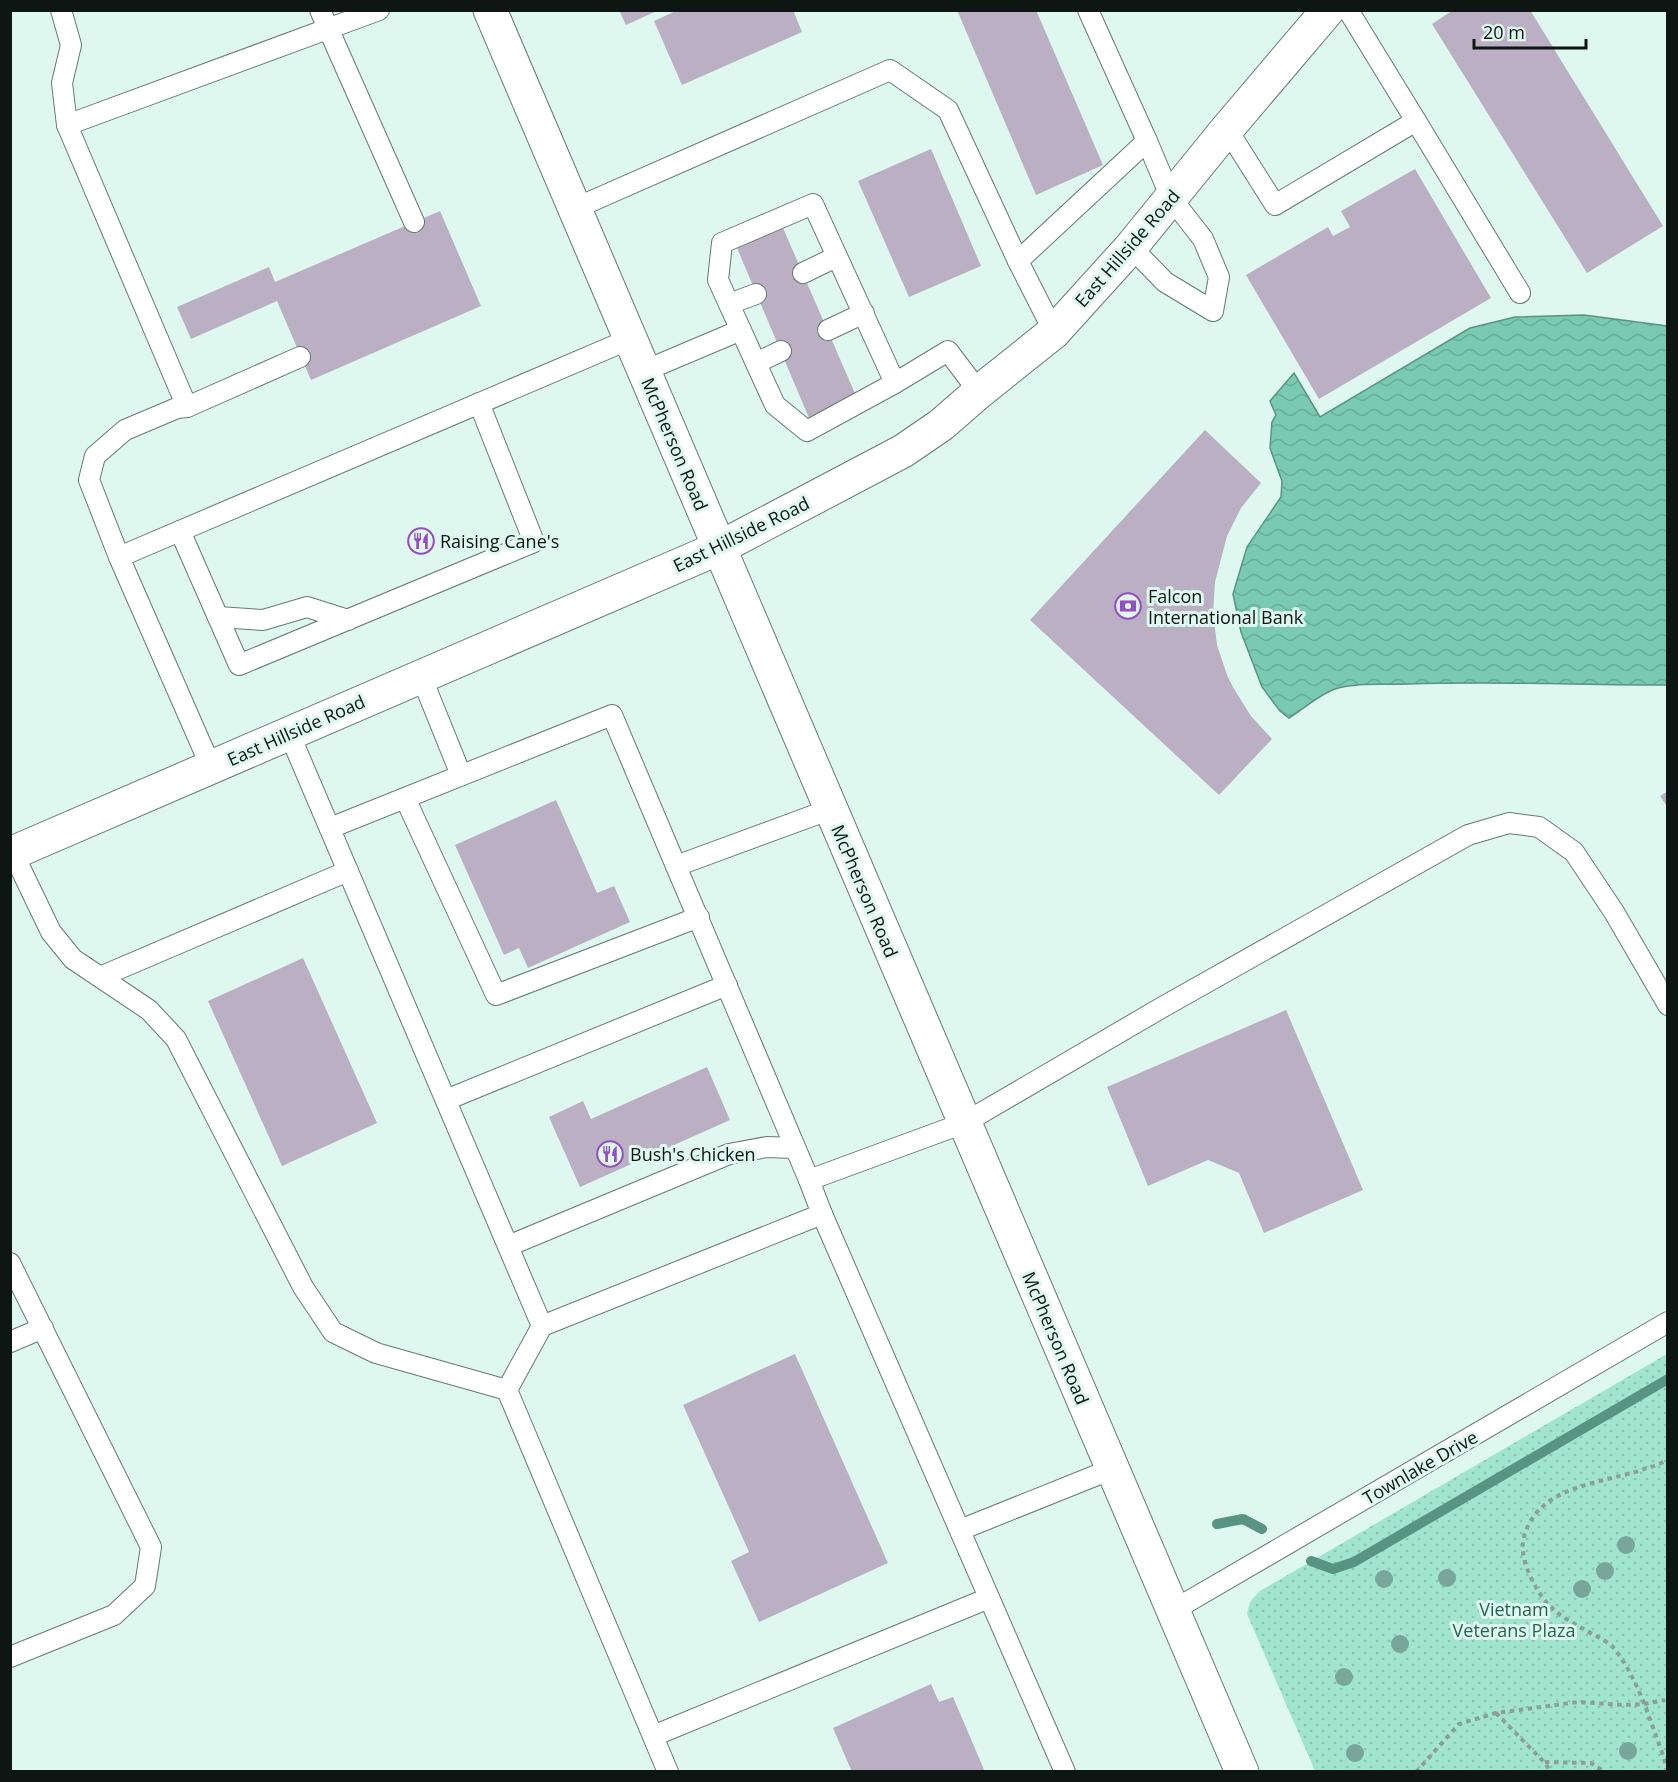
<svg xmlns="http://www.w3.org/2000/svg" width="1678" height="1782" viewBox="0 0 1678 1782" font-family="'Open Sans',sans-serif">
  <style>
    .park { fill: url(#park-dots) }
    .water { fill: url(#water-waves); stroke: #599482; stroke-width: 1.5 }
    .lines { fill: none; stroke-linecap: round; stroke-linejoin: round }
    .stream { stroke: #599482; stroke-width: 10 }
    .building { fill: #bbb0c3 }
    .service-casing { stroke: #647b73; stroke-width: 22 }
    .tertiary-casing { stroke: #647b73; stroke-width: 35 }
    .secondary-casing { stroke: #647b73; stroke-width: 35 }
    .path { stroke: #8c9f99; stroke-width: 4; stroke-dasharray: 4.5 4.5; stroke-linecap: butt }
    .service { stroke: #fff; stroke-width: 20 }
    .tertiary { stroke: #fff; stroke-width: 33 }
    .secondary { stroke: #fff; stroke-width: 33 }
    .tree { fill: #78a799 }
    .labels { text-anchor: middle; dominant-baseline: central; stroke-width: 6; stroke-linejoin: round; paint-order: stroke }
    .street-label { font-size: 18px; fill: #0d1613; stroke: #def8ef }
    .poi-label { font-size: 18px; fill: #0d1613; stroke: #def8ef; text-anchor: start }
    .park-label { font-size: 18px; fill: #256453; stroke: #def8ef }
  </style>
  <defs>
    <pattern id="park-dots" width="8" height="8" patternUnits="userSpaceOnUse" patternTransform="scale(1.5)"><rect width="8" height="8" fill="#a1e5cf"/><path d="M2 2h.1M6 6h.1" fill="none" stroke="#89c4b1" stroke-width="1.8" stroke-linecap="round"/></pattern>
    <pattern id="water-waves" width="16" height="10" patternUnits="userSpaceOnUse" patternTransform="scale(1.5)"><rect width="16" height="10" fill="#79cab1"/><path d="M0 5q4-4 8 0t8 0" fill="none" stroke="#67ad97"/></pattern>
  </defs>
  <rect width="100%" height="100%" fill="#def8ef"/>
  <polygon class="park" points="1667,1354 1667,1771 1315,1771 1247,1614 1250,1602 1260,1591"/>
  <path class="water" d="M1584 315 1667 326V685C1581 685 1494 681 1408 684 1386 685 1356 682 1335 689 1318 695 1304 709 1289 718L1280 711 1262 687 1241 632 1233 594 1247 547 1281 497 1282 481 1270 448 1272 422 1276 415 1270 401 1294 373 1320 417 1470 328 1515 317Z"/>
  <g class="lines">
    <g class="stream">
      <polyline points="1217,1524 1243,1519 1262,1529"/>
      <polyline points="1311,1561 1333,1569 1354,1562 1668,1379"/>
    </g>
  </g>
  <g class="building">
    <polygon points="619,10 659,10 626,25"/>
    <polygon points="678,10 793,10 802,32 682,85 654,21"/>
    <polygon points="957,10 1036,10 1103,165 1036,195"/>
    <polygon points="1453,10 1530,10 1663,226 1587,273 1432,24"/>
    <polygon points="931,149 981,266 909,297 858,181"/>
    <polygon points="1415,169 1491,298 1319,399 1246,275 1328,227 1333,236 1350,227 1341,211"/>
    <polygon points="440,211 481,306 311,380 277,301 191,339 177,307 269,267 275,282"/>
    <polygon points="783,228 857,398 809,418 737,248"/>
    <polygon points="1205,430 1261,483 1241,508 1227,536 1215,582 1213,613 1217,645 1227,675 1234,689 1251,716 1272,739 1219,795 1030,620"/>
    <polygon points="1668,791 1668,808 1660,796"/>
    <polygon points="556,800 597,893 614,886 630,922 528,968 519,948 504,955 455,845"/>
    <polygon points="303,958 377,1123 282,1166 208,1001"/>
    <polygon points="1286,1010 1363,1190 1264,1233 1239,1173 1208,1160 1148,1186 1107,1087"/>
    <polygon points="707,1067 730,1120 580,1187 549,1117 583,1101 591,1119"/>
    <polygon points="795,1354 888,1563 759,1622 731,1561 749,1552 683,1405"/>
    <polygon points="931,1684 939,1702 953,1697 985,1772 852,1772 833,1728"/>
  </g>
  <g class="lines">
    <g class="service-casing">
      <g id="service">
        <polyline points="61,10 71,45 62,83 67,125"/>
        <polyline points="320,10 414,222"/>
        <polyline points="1348,10 1416,121"/>
        <polyline points="1227,129 1275,205 1416,121 1520,293"/>
        <polyline points="576,208 890,70 948,110 1018,261 1054,332"/>
        <polyline points="1131,247 1165,282 1213,311 1219,277 1203,239 1171,198 1147,141"/>
        <polyline points="1018,261 1147,141 1088,10"/>
        <polyline points="803,273 836,257"/>
        <polyline points="729,304 756,294"/>
        <polyline points="828,330 864,313"/>
        <polyline points="756,363 781,351"/>
        <polyline points="644,371 741,330"/>
        <polyline points="895,383 813,204 722,243 718,280 775,405 807,431 895,383 948,351 979,392"/>
        <polyline points="187,407 67,125 379,10"/>
        <polyline points="180,531 239,665 534,542 479,403"/>
        <polyline points="119,557 89,480 95,456 125,430 177,408 187,407 300,357"/>
        <polyline points="218,617 263,620 307,607 348,620"/>
        <polyline points="421,676 461,775"/>
        <polyline points="289,733 542,1326 822,1214 809,1180 964,1123 1161,1008 1468,835 1509,823 1539,827 1574,852 1614,912 1668,1005"/>
        <polyline points="211,767 119,557 630,339"/>
        <polyline points="405,798 496,995 699,917"/>
        <polyline points="330,828 612,715 809,1180"/>
        <polyline points="13,853 51,932 73,959 149,1010 176,1039 303,1287 333,1332 376,1353 507,1390"/>
        <polyline points="676,866 831,809"/>
        <polyline points="100,977 348,871"/>
        <polyline points="446,1100 727,985"/>
        <polyline points="822,1214 1065,1772"/>
        <polyline points="508,1246 729,1154 767,1147 795,1148"/>
        <polyline points="10,1263 151,1547 145,1586 114,1615 10,1657"/>
        <polyline points="542,1326 507,1390 668,1772"/>
        <polyline points="10,1342 43,1328"/>
        <polyline points="960,1530 1112,1469"/>
        <polyline points="1172,1611 1668,1322"/>
        <polyline points="653,1736 989,1598"/>
      </g>
    </g>
    <g class="tertiary-casing">
      <polyline id="tertiary" points="10,854 719,548 903,451 941,425 979,392 1054,332 1131,247 1227,129 1328,10"/>
    </g>
    <g class="secondary-casing">
      <polyline id="secondary" points="490,10 1242,1772"/>
    </g>
    <g class="path">
      <polyline points="1496,1713 1544,1762 1551,1772"/>
      <polyline points="1545,1762 1591,1763 1605,1772"/>
      <polyline points="1416,1772 1459,1724 1496,1713 1578,1702 1623,1705 1644,1704 1665,1700"/>
      <path d="M1667 1772C1665 1758 1659 1745 1655 1733 1644 1702 1633 1672 1613 1647 1609 1643 1603 1640 1598 1637 1582 1628 1565 1620 1552 1608 1538 1596 1520 1562 1523 1543 1524 1531 1532 1516 1541 1508 1567 1483 1615 1480 1647 1468 1654 1466 1661 1464 1668 1459"/>
    </g>
    <use href="#service" class="service"/>
    <use href="#tertiary" class="tertiary"/>
    <use href="#secondary" class="secondary"/>
  </g>
  <g class="tree">
    <circle cx="1626" cy="1545" r="9"/>
    <circle cx="1605" cy="1571" r="9"/>
    <circle cx="1447" cy="1578" r="9"/>
    <circle cx="1384" cy="1579" r="9"/>
    <circle cx="1582" cy="1589" r="9"/>
    <circle cx="1400" cy="1644" r="9"/>
    <circle cx="1344" cy="1677" r="9"/>
    <circle cx="1628" cy="1751" r="9"/>
    <circle cx="1355" cy="1753" r="9"/>
  </g>
  <defs>
    <g id="restaurant-ring" transform="scale(1.35)"><circle r="9.5" fill="#def8ef" stroke="#964dc0" stroke-width="1.5"/><path d="M-5-6h1v4h1v-4h1v4h1v-4h1v5L-1.5 .5V6h-2V.5L-5-1ZM5-6V6H3V1.5H1.5Q1.5-4 5-6Z" fill="#964dc0"/></g>
    <g id="bank-ring" transform="scale(1.35)"><circle r="9.5" fill="#def8ef" stroke="#964dc0" stroke-width="1.5"/><path d="M-6-4H6V4H-6ZM0-2.3a2.3 2.3 0 1 0 0 4.6a2.3 2.3 0 1 0 0-4.6Z" fill="#964dc0"/></g>
  </defs>
  <g fill-rule="evenodd">
    <use href="#restaurant-ring" x="421" y="541"/>
    <use href="#bank-ring" x="1128" y="606"/>
    <use href="#restaurant-ring" x="610" y="1154"/>
  </g>
  <g class="labels">
    <g class="street-label">
      <text transform="translate(1127 248) rotate(-49)">East Hillside Road</text>
      <text transform="translate(675 444) rotate(67)">McPherson Road</text>
      <text transform="translate(741 534) rotate(-26)">East Hillside Road</text>
      <text transform="translate(296 730) rotate(-24)">East Hillside Road</text>
      <text transform="translate(865 891) rotate(67)">McPherson Road</text>
      <text transform="translate(1056 1338) rotate(67)">McPherson Road</text>
      <text transform="translate(1420 1467) rotate(-30)">Townlake Drive</text>
    </g>
    <g class="poi-label">
      <text x="440" y="541">Raising Cane's</text>
      <text x="1148" y="596">Falcon<tspan x="1148" dy="21">International Bank</tspan></text>
      <text x="630" y="1154">Bush's Chicken</text>
    </g>
    <g class="park-label">
      <text x="1514" y="1609">Vietnam<tspan x="1514" dy="21">Veterans Plaza</tspan></text>
    </g>
  </g>
  <rect width="1678" height="1782" fill="none" stroke="#0d1613" stroke-width="24"/>
  <path d="M1474 39v9h112v-9" fill="none" stroke="#0d1613" stroke-width="3"/>
  <text x="1483" y="39" font-size="18" fill="#0d1613" stroke="#def8ef" stroke-width="4.5" paint-order="stroke">20 m</text>
</svg>
